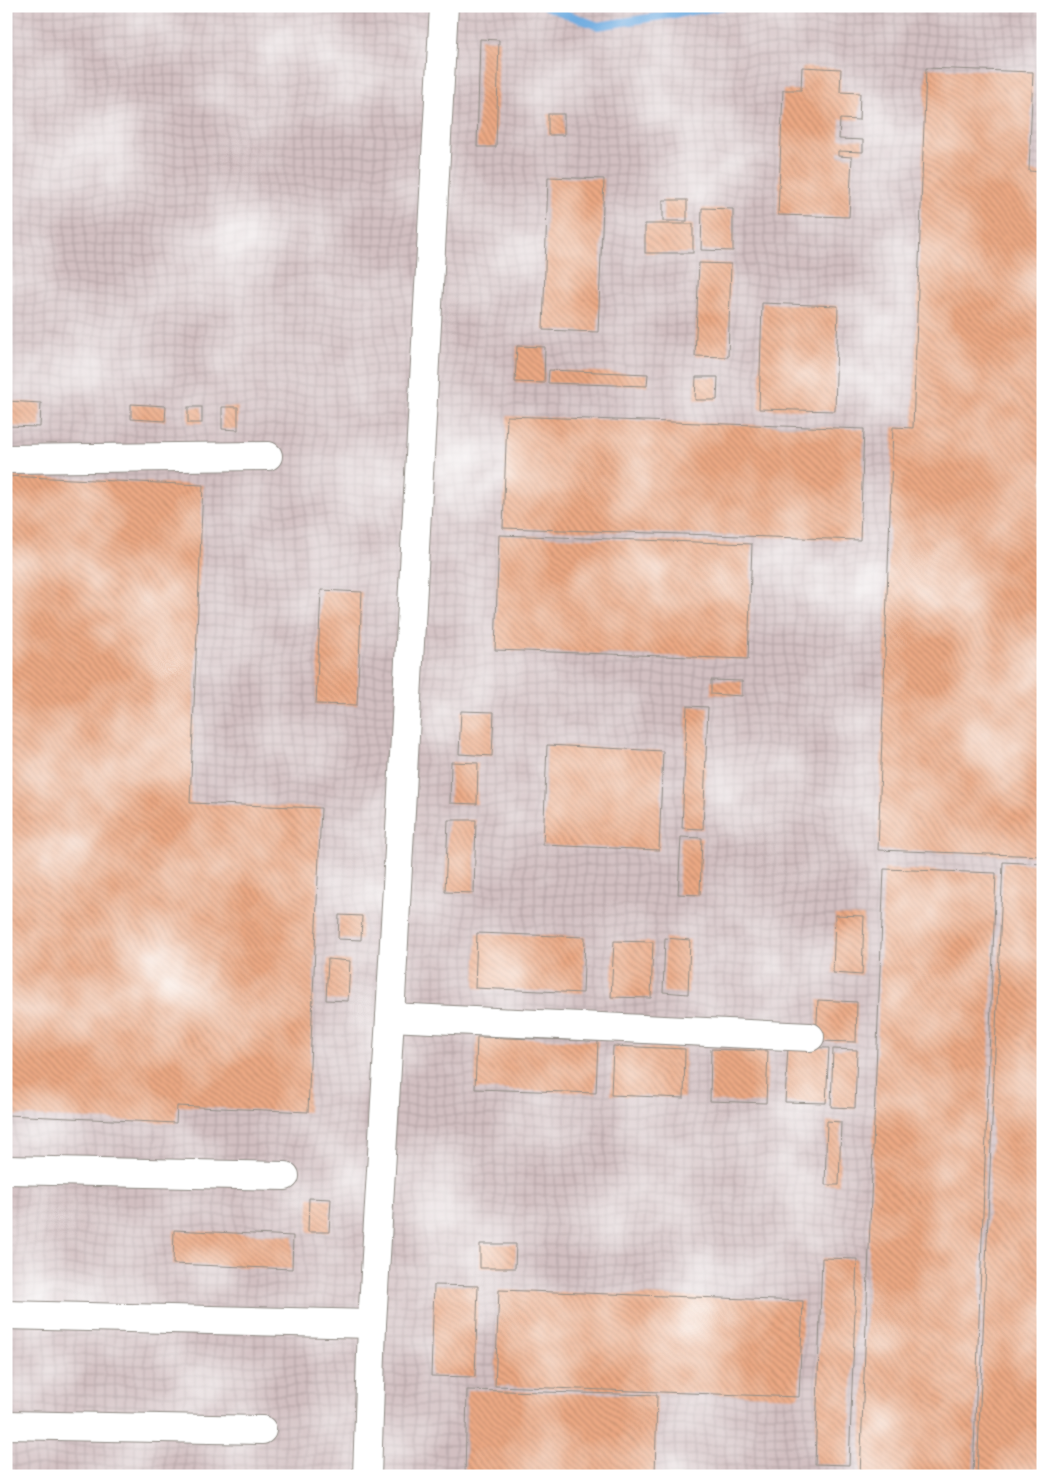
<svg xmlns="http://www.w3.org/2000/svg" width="1049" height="1482" viewBox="0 0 1049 1482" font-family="Caveat,sans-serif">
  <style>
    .industrial { fill: url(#industrial-grid) }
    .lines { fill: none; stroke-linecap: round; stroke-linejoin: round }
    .stream { stroke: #6daadf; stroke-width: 8 }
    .building { fill: url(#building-back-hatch) }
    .minor-casing { stroke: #928d86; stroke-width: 30 }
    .minor { stroke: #fff; stroke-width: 28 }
  </style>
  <defs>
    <pattern id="industrial-grid" width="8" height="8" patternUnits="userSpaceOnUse" patternTransform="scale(1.25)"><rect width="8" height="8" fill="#d2bfc1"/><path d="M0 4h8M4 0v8" fill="none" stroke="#b4a4a6"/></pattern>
    <pattern id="building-back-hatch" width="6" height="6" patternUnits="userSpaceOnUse" patternTransform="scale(1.25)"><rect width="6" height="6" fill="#eca984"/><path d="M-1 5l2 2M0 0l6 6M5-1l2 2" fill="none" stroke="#bf8a6c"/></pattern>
  </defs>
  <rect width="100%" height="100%" fill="#fff"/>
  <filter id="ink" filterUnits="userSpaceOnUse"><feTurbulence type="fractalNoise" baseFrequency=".02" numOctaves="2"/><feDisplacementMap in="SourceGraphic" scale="10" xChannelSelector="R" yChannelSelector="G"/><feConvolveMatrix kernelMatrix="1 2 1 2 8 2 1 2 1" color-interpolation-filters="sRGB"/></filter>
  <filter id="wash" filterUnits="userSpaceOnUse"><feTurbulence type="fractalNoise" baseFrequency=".0096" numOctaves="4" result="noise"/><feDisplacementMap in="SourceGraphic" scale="20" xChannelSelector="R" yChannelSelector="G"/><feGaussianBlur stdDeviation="1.12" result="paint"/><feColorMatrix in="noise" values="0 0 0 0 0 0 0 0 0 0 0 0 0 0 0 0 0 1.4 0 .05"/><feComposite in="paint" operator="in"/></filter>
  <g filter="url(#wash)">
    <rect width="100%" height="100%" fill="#f8efe0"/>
    <rect class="industrial" x="6" y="6" width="1037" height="1470"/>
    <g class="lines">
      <polyline class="stream" points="545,6 598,26 725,6"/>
    </g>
    <g id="blocks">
      <g class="building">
        <polygon points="480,39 499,40 496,147 477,147"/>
        <polygon points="802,67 841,69 840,92 860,93 859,120 840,119 839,139 863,140 863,152 838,151 838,156 852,157 849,217 778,215 783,90 801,90"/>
        <polygon points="926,68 1033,72 1029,171 1043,172 1043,856 878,850 893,427 913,428"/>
        <rect x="548" y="114" width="16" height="21"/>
        <polygon points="548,177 604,179 598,332 543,330"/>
        <rect x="663" y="200" width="24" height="21"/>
        <polygon points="702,208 733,209 733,251 701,250"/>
        <rect x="645" y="224" width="48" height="29"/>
        <polygon points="699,263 731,264 728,357 695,356"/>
        <polygon points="762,303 838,306 835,411 759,409"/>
        <polygon points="517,346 545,347 544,383 515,382"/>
        <polygon points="549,370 648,374 647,386 548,383"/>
        <polygon points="696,377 718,377 717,400 695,400"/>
        <polygon points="6,401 41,403 40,427 6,426"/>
        <polygon points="131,404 166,406 165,421 131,419"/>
        <rect x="188" y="407" width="14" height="16"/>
        <polygon points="222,407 238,407 238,430 222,429"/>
        <polygon points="507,416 864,429 860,540 503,528"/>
        <polygon points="6,476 203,485 190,803 321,808 308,1112 177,1106 176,1123 6,1115"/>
        <polygon points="499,535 752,544 748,659 495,650"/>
        <polygon points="321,590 362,592 357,705 316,704"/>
        <polygon points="711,680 742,681 742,696 711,694"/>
        <polygon points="687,706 708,707 703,829 682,828"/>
        <polygon points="461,711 494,712 492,756 459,754"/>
        <polygon points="547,745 663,751 659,850 543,845"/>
        <polygon points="451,762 478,763 477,804 450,803"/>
        <polygon points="448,820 476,820 474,893 445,892"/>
        <polygon points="681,837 702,838 700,895 678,894"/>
        <polygon points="1003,862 1043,864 1043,1476 977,1476"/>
        <polygon points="884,869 996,873 973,1476 860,1476"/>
        <polygon points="339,915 362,916 361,940 338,939"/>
        <polygon points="835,915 864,916 862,975 833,973"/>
        <polygon points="477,933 585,937 583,993 475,988"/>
        <polygon points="665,938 690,940 688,994 663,992"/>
        <polygon points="614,941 653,942 651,998 611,997"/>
        <polygon points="328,959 350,961 348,1001 326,1000"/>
        <polygon points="818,1000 857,1002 856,1042 816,1041"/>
        <polygon points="477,1037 598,1041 596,1093 475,1089"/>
        <polygon points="613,1046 685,1049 684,1098 611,1095"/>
        <polygon points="788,1047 829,1048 826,1103 785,1102"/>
        <polygon points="711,1049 768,1051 766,1103 710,1101"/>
        <polygon points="833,1049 857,1050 855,1108 831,1107"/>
        <polygon points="827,1121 841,1122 839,1185 825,1185"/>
        <polygon points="309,1198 331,1199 329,1232 308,1232"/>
        <polygon points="174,1230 293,1236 292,1269 173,1264"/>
        <polygon points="480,1244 516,1244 515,1268 480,1268"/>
        <polygon points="822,1258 857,1259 849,1465 815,1464"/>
        <polygon points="434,1285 478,1286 475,1377 431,1376"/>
        <polygon points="499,1290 803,1301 799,1397 495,1386"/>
        <polygon points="467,1390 657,1395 655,1476 465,1476"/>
      </g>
    </g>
  </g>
  <g filter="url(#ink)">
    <use href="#blocks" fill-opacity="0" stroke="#928d86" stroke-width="1"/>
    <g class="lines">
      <g class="minor-casing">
        <g id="minor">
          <polyline points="6,459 268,456"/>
          <polyline points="390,1017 810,1037"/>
          <polyline points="6,1170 285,1176"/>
          <polyline points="6,1315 372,1324"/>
          <polyline points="6,1425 262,1430"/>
          <polyline points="367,1476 372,1324 390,1017 444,6"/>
        </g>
      </g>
      <use href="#minor" class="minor"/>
    </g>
  </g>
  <rect width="1049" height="1482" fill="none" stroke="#fff" stroke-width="25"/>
</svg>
